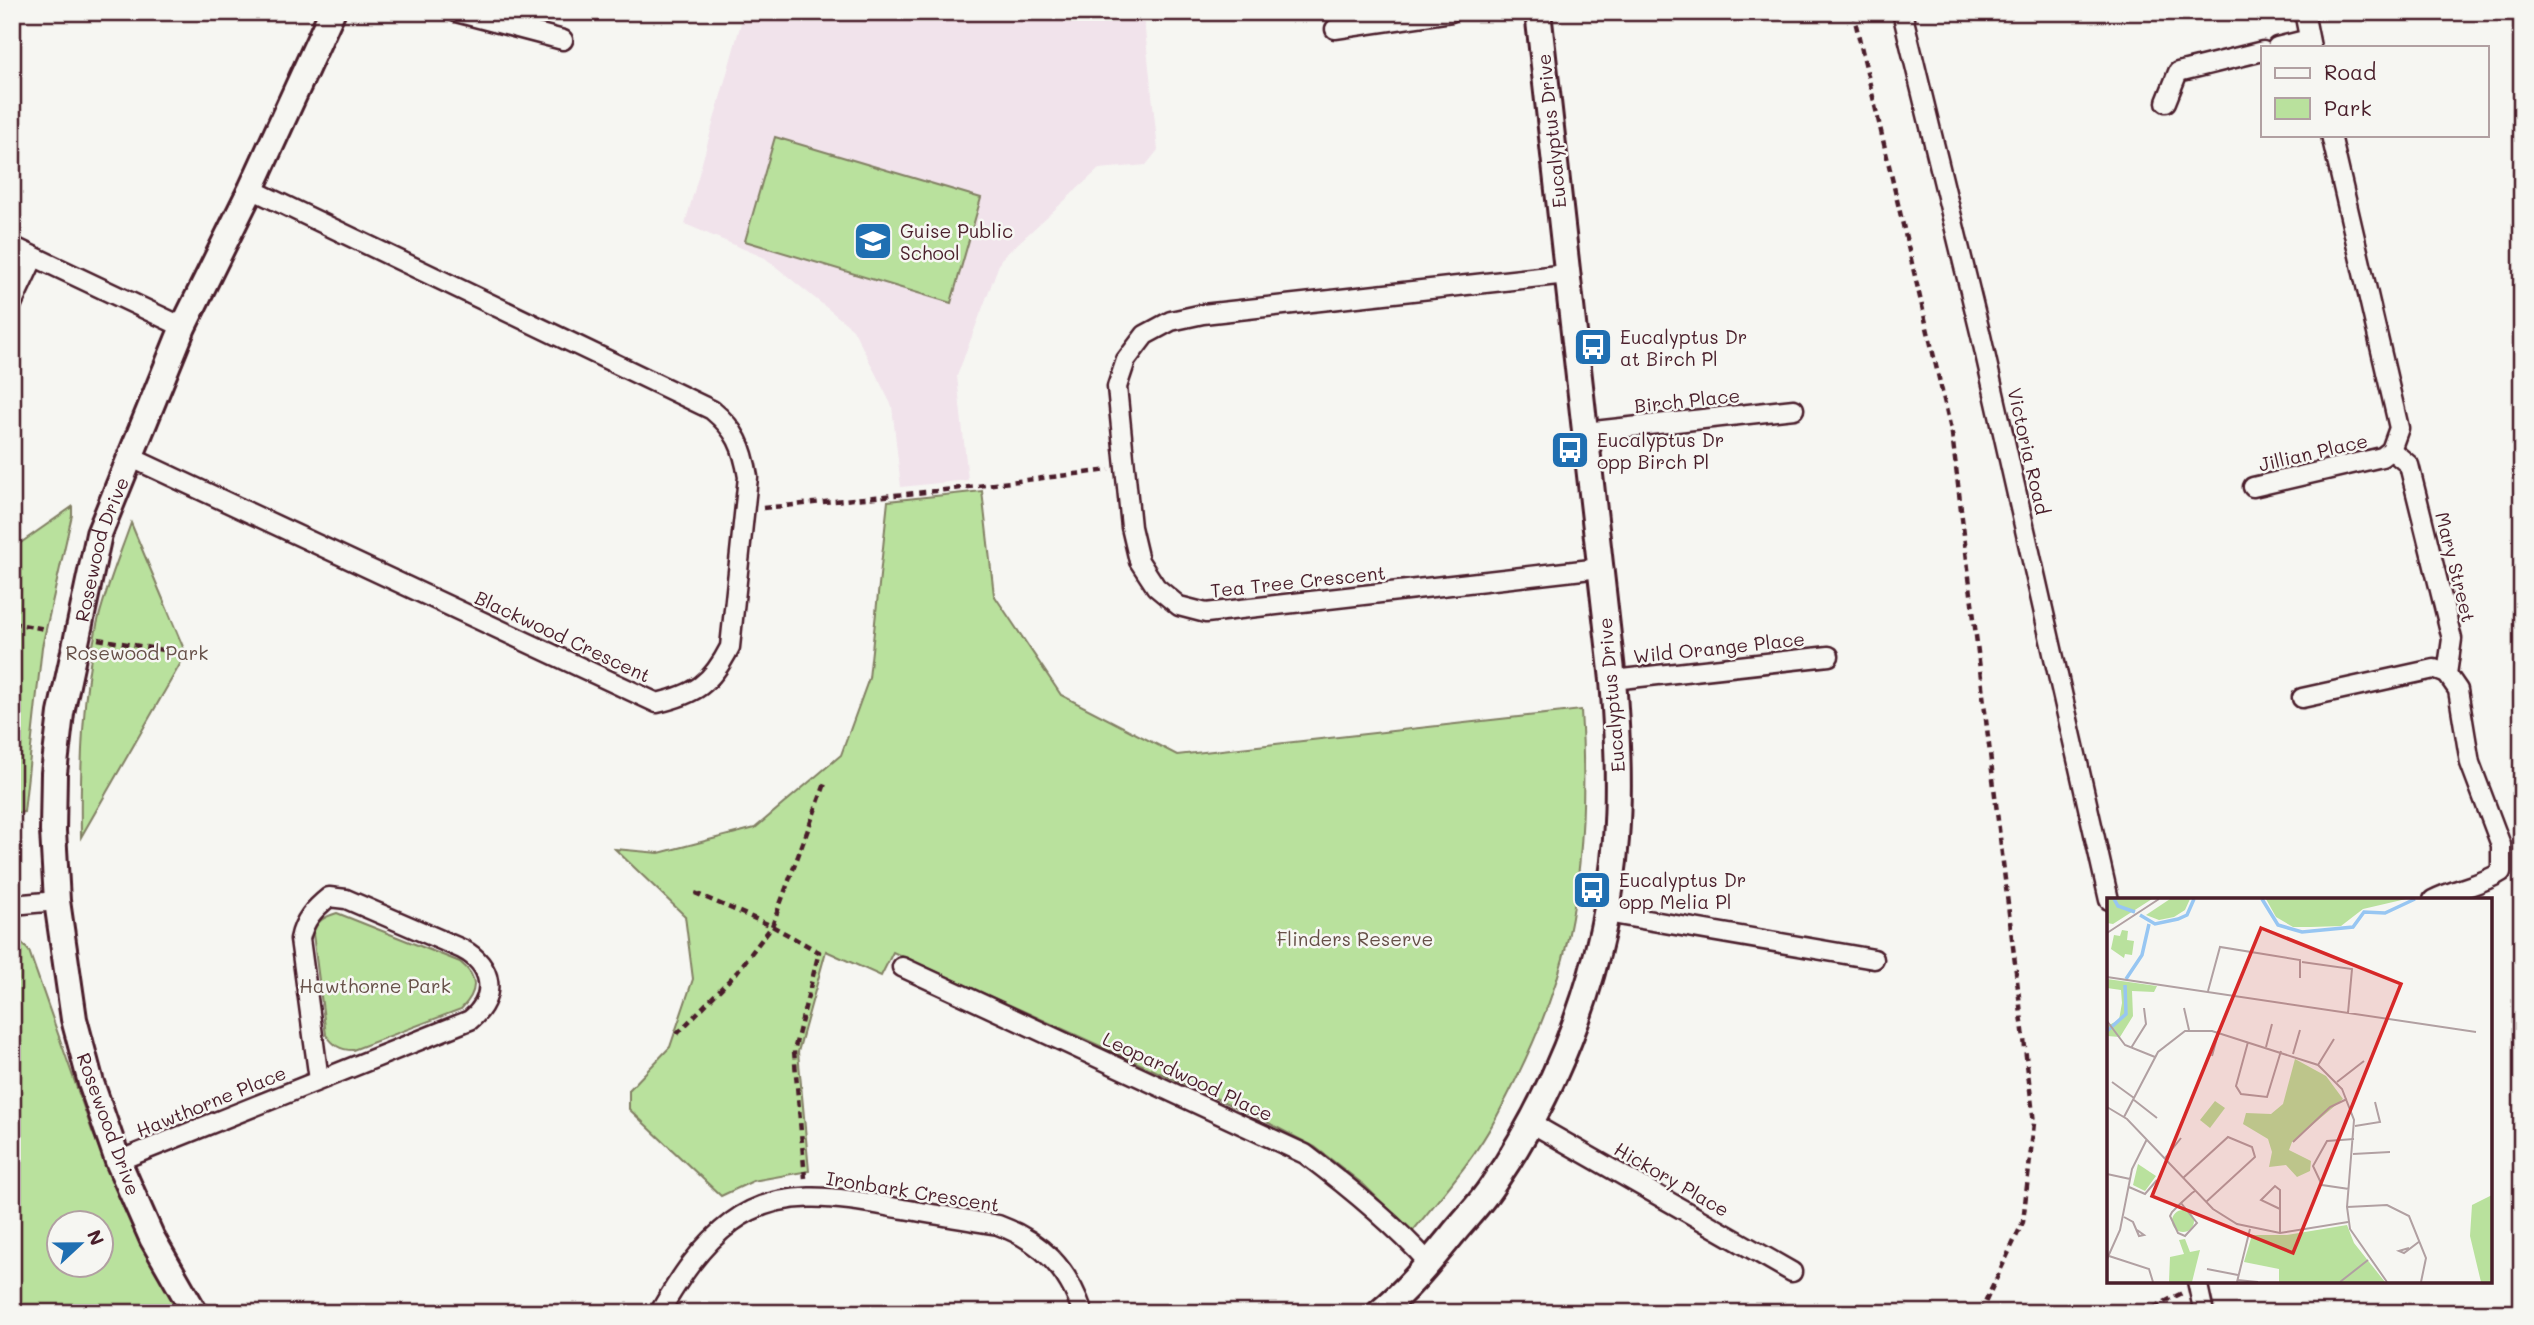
<svg xmlns="http://www.w3.org/2000/svg" width="2534" height="1325" viewBox="0 0 2534 1325" font-family="Mali,sans-serif">
  <style>
    .built { fill: #f1e3eb }
    .green { fill: #b9e19d; stroke: #828064; stroke-width: 2; fill-rule: evenodd }
    .lines { fill: none; stroke-linecap: round; stroke-linejoin: round }
    .street-casing { stroke: #4a1f2b; stroke-width: 23 }
    .secondary-casing { stroke: #4a1f2b; stroke-width: 30 }
    .path { stroke: #4a1f2b; stroke-width: 4.5; stroke-dasharray: 7 5; stroke-linecap: butt }
    .street { stroke: #f6f6f2; stroke-width: 18 }
    .secondary { stroke: #f6f6f2; stroke-width: 24 }
    .labels { text-anchor: middle; dominant-baseline: central; stroke-width: 5; stroke-linejoin: round; paint-order: stroke }
    .street-label { font-size: 19px; fill: #4a1f2b; stroke: #f6f6f2 }
    .poi-label { font-size: 19px; fill: #4a1f2b; stroke: #f6f6f2; text-anchor: start }
    .park-label { font-size: 19px; fill: #665048; stroke: #f6f6f2 }
    .inset-river { fill: none; stroke: #97c6f2; stroke-width: 3.5 }
    .inset-road { fill: none; stroke: #b1a0a2; stroke-width: 2 }
    .view { fill: #d62828; fill-opacity: 0.15; stroke: #d62828; stroke-width: 3.5 }
    .inset-edge { fill: none; stroke: #4a1f2b; stroke-width: 3.5 }
  </style>
  <rect width="100%" height="100%" fill="#f6f6f2"/>
  <filter id="ink" filterUnits="userSpaceOnUse"><feTurbulence type="fractalNoise" baseFrequency=".0143" numOctaves="2"/><feDisplacementMap in="SourceGraphic" scale="14" xChannelSelector="R" yChannelSelector="G"/><feConvolveMatrix kernelMatrix="1 2 1 2 8 2 1 2 1" color-interpolation-filters="sRGB"/></filter>
  <g filter="url(#ink)">
    <polygon class="built" points="744,12 1146,12 1144,21 1158,150 1146,165 1099,169 1001,259 957,376 968,480 901,487 892,406 853,329 765,258 685,224"/>
    <g class="green">
      <polygon points="775,137 981,198 951,303 745,241"/>
      <path d="M982 491 994 595 1061 695 1177 755 1581 710C1586 785 1584 863 1568 938 1555 998 1526 1062 1497 1116 1475 1158 1442 1195 1412 1232L1364 1185 1315 1147 1257 1117 893 952 881 976 826 951 798 1052 809 1171 753 1181 721 1196 629 1109V1090L670 1047 693 979 685 916 615 849 659 853 755 828 841 755 869 678 888 501Z"/>
      <polygon points="72,507 72,515 42,647 24,812 17,813 12,795 12,549"/>
      <path d="M131 523 186 654 81 837C80 766 82 694 97 625 105 590 119 557 131 523Z"/>
      <path d="M337 913 460 962C479 977 478 992 461 1009L353 1050C339 1050 334 1045 326 1035L313 934C317 920 324 917 337 913Z"/>
      <path d="M12 935H15L29 951 92 1131 128 1217 183 1313H12ZM60 1224H102V1266H60Z"/>
    </g>
    <g class="lines">
      <g class="street-casing">
        <g id="street">
          <polyline points="456,12 563,40"/>
          <polyline points="1902,12 1981,336 2109,900"/>
          <polyline points="2304,12 2311,47"/>
          <polyline points="1335,29 1451,12"/>
          <polyline points="2277,47 2309,39"/>
          <polyline points="2166,102 2178,72 2263,51"/>
          <polyline points="12,246 183,327"/>
          <polyline points="1567,274 1203,314 1171,321 1145,335 1126,360 1117,387 1131,527 1139,561 1156,587 1179,606 1206,613 1600,568"/>
          <polyline points="12,304 34,257"/>
          <polyline points="1585,432 1794,409"/>
          <path d="M2391 450 2409 465 2452 639 2447 674 2458 690 2470 763 2501 845V872C2480 886 2456 888 2433 900"/>
          <path d="M130 457 657 703C696 694 711 684 730 647L748 477C743 447 736 430 712 410L251 189"/>
          <polyline points="2253,487 2382,457 2391,450 2399,428 2331,135"/>
          <polyline points="1613,680 1829,656"/>
          <polyline points="2302,698 2434,669 2447,674"/>
          <polyline points="12,905 57,901"/>
          <polyline points="1606,913 1874,959"/>
          <path d="M902 967 1305 1154C1349 1187 1392 1222 1429 1263"/>
          <polyline points="1531,1123 1792,1272"/>
          <path d="M118 1161 470 1020C498 997 493 965 462 949L346 899 329 897C314 909 304 920 300 939L319 1080"/>
          <polyline points="2197,1281 2204,1313"/>
          <path d="M659 1313C679 1279 700 1246 732 1222 783 1184 846 1199 903 1209 934 1214 966 1220 998 1225 1041 1241 1068 1268 1083 1313"/>
        </g>
      </g>
      <g class="secondary-casing">
        <g id="secondary">
          <path id="s1" d="M195 1313 152 1238 118 1161 91 1083 74 1019 57 901 53 831 54 773 61 713 99 534 183 327 251 189 332 12"/>
          <path d="M1379 1313C1407 1290 1429 1263 1452 1235 1465 1219 1481 1203 1492 1186 1561 1085 1607 961 1616 839 1620 785 1617 733 1613 680L1538 12"/>
        </g>
      </g>
      <g class="path">
        <polyline points="1853,12 1952,434 2034,1123 2023,1222 1983,1307 1977,1313"/>
        <polyline points="763,508 936,491 1109,470"/>
        <polyline points="12,623 45,629"/>
        <polyline points="98,639 163,650"/>
        <polyline points="695,893 772,926 819,952 794,1051 805,1178"/>
        <polyline points="677,1034 737,972 772,926 826,781"/>
        <polyline points="2143,1313 2182,1293"/>
      </g>
      <use href="#street" class="street"/>
      <use href="#secondary" class="secondary"/>
    </g>
  </g>
  <defs>
    <g id="school-square" transform="scale(2.0125)"><rect x="-9" y="-9" width="18" height="18" rx="4" fill="#1f6fb2" stroke="#f6f6f2"/><path d="M0-5L7-2L0 1L-7-2ZM-4 1L0 2.5L4 1V4Q0 6-4 4Z" fill="#fff"/></g>
    <g id="bus-square" transform="scale(2.0125)"><rect x="-9" y="-9" width="18" height="18" rx="4" fill="#1f6fb2" stroke="#f6f6f2"/><path d="M-5-6H5V4H4V6H2V4H-2V6H-4V4H-5ZM-3.5-4V0h7V-4ZM-3.5 1.2v1.5H-2V1.2ZM2 1.2v1.5H3.5V1.2Z" fill="#fff"/></g>
  </defs>
  <g fill-rule="evenodd">
    <use href="#school-square" x="873" y="241"/>
    <use href="#bus-square" x="1593" y="347"/>
    <use href="#bus-square" x="1570" y="450"/>
    <use href="#bus-square" x="1592" y="890"/>
  </g>
  <g class="labels">
    <g class="street-label">
      <text transform="translate(1551 131) rotate(-96)">Eucalyptus Drive</text>
      <text transform="translate(1687 400) rotate(-6)">Birch Place</text>
      <text transform="translate(2029 451) rotate(77)">Victoria Road</text>
      <text transform="translate(2313 452) rotate(-13)">Jillian Place</text>
      <text stroke="none"><textPath href="#s1" startOffset="796">Rosewood Drive</textPath></text>
      <text transform="translate(2456 567) rotate(76)">Mary Street</text>
      <text transform="translate(1298 581) rotate(-6)">Tea Tree Crescent</text>
      <text transform="translate(563 636) rotate(25)">Blackwood Crescent</text>
      <text transform="translate(1719 647) rotate(-6)">Wild Orange Place</text>
      <text transform="translate(1611 695) rotate(-95)">Eucalyptus Drive</text>
      <text transform="translate(1188 1076) rotate(25)">Leopardwood Place</text>
      <text transform="translate(211 1101) rotate(-22)">Hawthorne Place</text>
      <text transform="translate(109 1124) rotate(70)">Rosewood Drive</text>
      <text transform="translate(1672 1179) rotate(30)">Hickory Place</text>
      <text transform="translate(913 1191) rotate(9)">Ironbark Crescent</text>
    </g>
    <g class="poi-label">
      <text x="900" y="230">Guise Public<tspan x="900" dy="22">School</tspan></text>
      <text x="1620" y="336">Eucalyptus Dr<tspan x="1620" dy="22">at Birch Pl</tspan></text>
      <text x="1597" y="439">Eucalyptus Dr<tspan x="1597" dy="22">opp Birch Pl</tspan></text>
      <text x="1619" y="879">Eucalyptus Dr<tspan x="1619" dy="22">opp Melia Pl</tspan></text>
    </g>
    <g class="park-label">
      <text x="137" y="652">Rosewood Park</text>
      <text x="1355" y="938">Flinders Reserve</text>
      <text x="375" y="985">Hawthorne Park</text>
    </g>
  </g>
  <g transform="translate(2107 898)">
    <rect width="385" height="385" fill="#f6f6f2"/>
    <path d="M0 1H45L6 26 0 25ZM63 1H83L78 12 67 19 52 22 39 17ZM159 1H299L256 11 234 28 204 29H186L169 19ZM15 32 21 33 20 42 27 43 25 57 18 56 17 60 4 51 7 37 13 38ZM0 81 50 88 47 94 25 93 26 118 13 139 0 138V128L12 122 15 105 14 92 0 90ZM188 161 219 178 236 201 185 244 182 252 204 263 203 273 190 279 179 267 162 269 165 254 161 241 136 226 139 215 164 216 176 206ZM108 203 118 210 103 230 93 222ZM31 266 49 278 38 293 26 287ZM385 297V384H374L363 338 365 307ZM65 323a11 11 0 1 1 22 0a11 11 0 1 1-22 0ZM240 327 247 345 278 384H172V371L137 364 145 337H180ZM78 341 83 354 93 352 85 384H62L63 359 77 356 72 342Z" fill="#b9e19d"/>
    <path class="inset-river" d="M7 1 11 8 28 14M155 1 171 27 195 34 246 29 257 14 278 15 308 1M33 17 48 26 71 21 80 17 87 1M19 81 35 57 42 26M0 133 19 116 18 87"/>
    <path class="inset-road" d="M0 35 52 1M195 64 245 71 241 115M0 79 369 134M101 93 113 49 193 62V80M77 110 82 132M0 123 18 147 48 159M141 144 129 188 134 196 160 199 174 153M159 149 165 126M24 150 39 126 37 110M186 156 193 132M105 158 111 136M211 167 227 141M5 184 27 200M230 184 257 163M27 202 50 220M0 209 20 221 106 311 130 326 173 335 241 324M17 219 51 154 78 133H105L211 167 235 191 247 222 240 309 243 331 280 384M248 228 273 224 268 204M186 244 223 209 240 201M246 256 283 254M58 260 74 240M0 276 23 281M76 280 121 239 145 249 148 259 99 304M22 289 38 296 50 282M242 291 215 287 206 268 220 243 247 241M74 305 90 325 78 338 71 335 63 318 65 314 74 305 85 295 88 293M240 309 280 307 302 318 319 360 314 384M17 319 26 324 32 338 37 337 30 332M173 335V292L168 288 154 302 173 311M302 350 292 353 297 355 313 343M2 358 42 371 46 384M0 361 13 332 25 271 40 241M100 371 131 377M130 382 151 384M130 384 143 331M233 384 261 362"/>
    <path class="view" d="M154 30 294 86 186 355 45 298Z"/>
    <rect width="385" height="385" class="inset-edge"/>
  </g>
  <rect width="2534" height="1325" fill="none" stroke="#f6f6f2" stroke-width="42"/>
  <rect x="21" y="21" width="2492" height="1283" fill="none" stroke="#4a1f2b" stroke-width="2.5" filter="url(#ink)"/>
  <rect x="2261" y="46" width="228" height="91" fill="#f6f6f2" stroke="#b1a0a2" stroke-width="2"/>
  <rect x="2275" y="68" width="35" height="10" fill="#f6f6f2" stroke="#b1a0a2" stroke-width="2"/>
  <text x="2324" y="80" font-size="21" fill="#4a1f2b">Road</text>
  <rect x="2275" y="98" width="35" height="21" fill="#b9e19d" stroke="#b1a0a2" stroke-width="2"/>
  <text x="2324" y="116" font-size="21" fill="#4a1f2b">Park</text>
  <g transform="translate(80 1244) rotate(68)"><circle r="33" fill="#f6f6f2" stroke="#b1a0a2" stroke-width="2"/>
  <path d="M0-5L12 26L0 18L-12 26Z" fill="#1f6fb2"/>
  <text y="-10" font-size="19" font-weight="bold" text-anchor="middle" fill="#4a1f2b">N</text>
  </g>
</svg>
